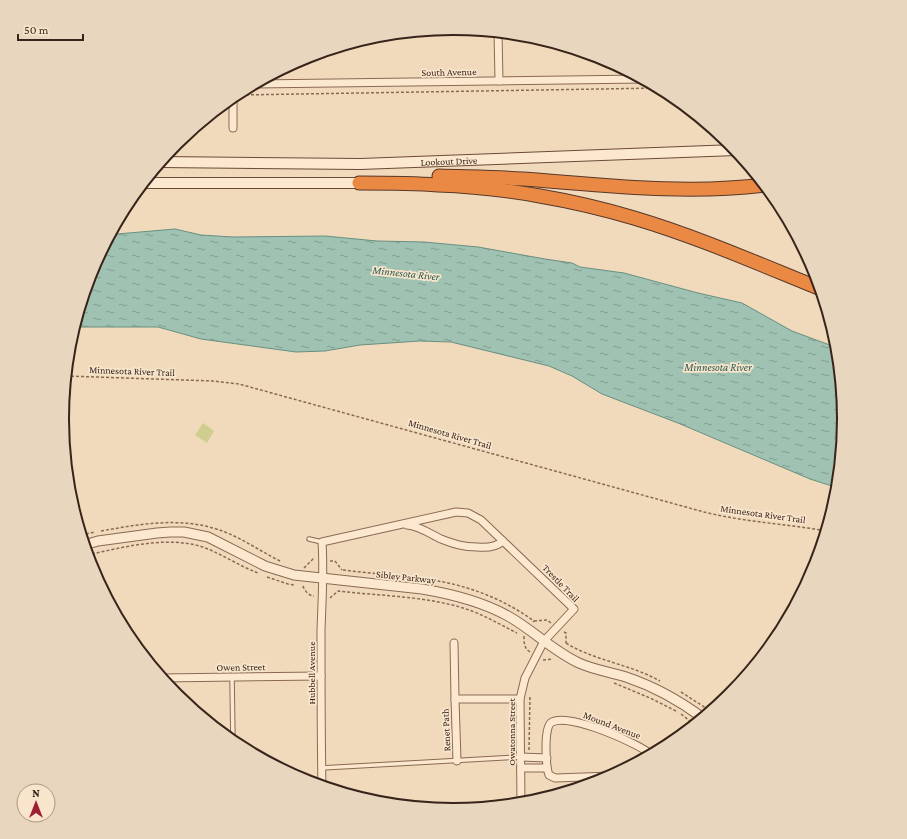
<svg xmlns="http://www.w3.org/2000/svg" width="907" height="839" viewBox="0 0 907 839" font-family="'Crimson Pro',serif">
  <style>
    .green { fill: #d0ce8f }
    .water { fill: url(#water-ripples); stroke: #679080 }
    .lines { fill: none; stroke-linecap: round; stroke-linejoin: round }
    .service-casing { stroke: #8a6954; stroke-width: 5.5 }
    .minor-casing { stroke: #8a6954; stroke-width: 9 }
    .tertiary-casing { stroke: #8a6954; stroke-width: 11 }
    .secondary-casing { stroke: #6b4a38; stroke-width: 12 }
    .motorway-casing { stroke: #573829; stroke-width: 15 }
    .path { stroke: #8a6954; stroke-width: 1.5; stroke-dasharray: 3 2; stroke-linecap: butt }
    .service { stroke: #fce8cf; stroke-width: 3.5 }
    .minor { stroke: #fce8cf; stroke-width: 7 }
    .tertiary { stroke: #fce8cf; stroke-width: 9 }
    .secondary { stroke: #fce8cf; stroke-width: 10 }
    .motorway { stroke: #e98944; stroke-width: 13 }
    .labels { text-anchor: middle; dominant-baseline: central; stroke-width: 3.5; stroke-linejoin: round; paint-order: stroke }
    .street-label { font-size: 10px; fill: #38241a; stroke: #f8e5cc }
    .water-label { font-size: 11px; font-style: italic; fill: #28594f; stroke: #f8e5cc }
    .rim { fill: none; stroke: #38241a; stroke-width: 2 }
  </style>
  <defs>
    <pattern id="water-ripples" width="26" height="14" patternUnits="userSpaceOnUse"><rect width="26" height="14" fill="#a0c2b3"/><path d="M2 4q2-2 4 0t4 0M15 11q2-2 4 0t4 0" fill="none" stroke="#839d91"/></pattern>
  </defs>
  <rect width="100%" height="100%" fill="#f1dabc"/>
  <polygon class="green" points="203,423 214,431 207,443 195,435"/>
  <polygon class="water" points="175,229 201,235 233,237 325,236 377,241 424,242 478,247 545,259 572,263 580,267 624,273 698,293 742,303 792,331 838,348 845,420 838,488 810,479 678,423 602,394 572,376 549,366 451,342 420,341 360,345 325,351 296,352 201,339 158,327 75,327 92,269 111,234 117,234"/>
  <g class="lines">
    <g class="service-casing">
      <g id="service">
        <polyline points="309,539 322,542"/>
        <polyline points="232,677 233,743"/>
        <polyline points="321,768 520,757"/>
      </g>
    </g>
    <g class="minor-casing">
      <g id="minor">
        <polyline points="498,32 499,81"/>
        <polyline points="255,84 643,79"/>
        <polyline points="233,128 233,97"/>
        <path d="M407 525C420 526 430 534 441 539 454 544 463 547 477 547 486 548 496 547 503 541"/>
        <polyline points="454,643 455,699 457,761"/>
        <polyline points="162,678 321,676"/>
        <polyline points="455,699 520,699"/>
        <polyline points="521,757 547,758"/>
        <polyline points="521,768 547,768"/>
        <path d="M612 776 555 778 549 775C546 767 543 726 552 722 570 713 638 743 652 755"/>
        <path d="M322 787C321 735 321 683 321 630 322 601 324 571 322 542L456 512 468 513 481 520 574 609 544 641 525 678 520 699 521 804"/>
      </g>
    </g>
    <g class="tertiary-casing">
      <path id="tertiary" d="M84 545 98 541 157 533 170 532H184L208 537 265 566 294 575 422 589C452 594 481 601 508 616 533 630 553 651 579 663 594 670 611 672 626 677 653 686 680 701 703 718"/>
    </g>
    <g class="secondary-casing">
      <g id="secondary">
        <path id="s1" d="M161 162 360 164 736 150"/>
        <polyline points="143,183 359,183"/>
      </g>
    </g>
    <g class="motorway-casing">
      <g id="motorway">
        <path d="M439 176C467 177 495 177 523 179 604 185 684 195 765 185"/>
        <path d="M359 183C385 183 412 183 438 185 501 187 574 200 634 218 698 237 759 264 821 289"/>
      </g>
    </g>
    <g class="path">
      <polyline points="241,95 660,88"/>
      <path d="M66 376 213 381 239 384 704 512C745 522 786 524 827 531"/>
      <path d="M101 531C146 523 191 515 234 536 249 543 264 553 280 561"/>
      <polyline points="81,535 95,532"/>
      <path d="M87 555C120 548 157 538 191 544 214 548 236 565 258 573"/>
      <polyline points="330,561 335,561 342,570"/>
      <polyline points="304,568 313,559 315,560"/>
      <path d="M343 570C374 574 407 575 438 581 472 587 505 600 534 621L533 622"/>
      <polyline points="267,577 288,584 294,585"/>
      <path d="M303 586C304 590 309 596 314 596"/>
      <path d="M330 598 338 591C380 596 429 596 469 610 486 616 501 625 517 633"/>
      <polyline points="534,621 547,620 551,623"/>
      <polyline points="564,632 566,633 566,643"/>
      <path d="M524 636C524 643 524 648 530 652"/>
      <path d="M566 643C595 661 630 664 660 681"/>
      <polyline points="543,660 553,659"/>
      <polyline points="614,683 650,698 678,712"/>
      <polyline points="681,692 712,712"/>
      <polyline points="681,714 695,725"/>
      <polyline points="529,750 530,695"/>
    </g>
    <use href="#service" class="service"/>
    <use href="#minor" class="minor"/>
    <use href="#tertiary" class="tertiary"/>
    <use href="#secondary" class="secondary"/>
    <use href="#motorway" class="motorway"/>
  </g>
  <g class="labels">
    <g class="street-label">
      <text transform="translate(449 72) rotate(-1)">South Avenue</text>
      <text stroke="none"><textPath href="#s1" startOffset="288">Lookout Drive</textPath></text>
      <text transform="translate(132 371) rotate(2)">Minnesota River Trail</text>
      <text transform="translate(450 434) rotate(16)">Minnesota River Trail</text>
      <text transform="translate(763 514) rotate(8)">Minnesota River Trail</text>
      <text transform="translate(406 577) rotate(6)">Sibley Parkway</text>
      <text transform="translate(561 583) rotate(46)">Trestle Trail</text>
      <text transform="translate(241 667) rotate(-1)">Owen Street</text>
      <text transform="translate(311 673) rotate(-90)">Hubbell Avenue</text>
      <text transform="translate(612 725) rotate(21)">Mound Avenue</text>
      <text transform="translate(446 730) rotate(-93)">Renet Path</text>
      <text transform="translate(511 732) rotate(-90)">Owatonna Street</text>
    </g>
    <g class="water-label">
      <text transform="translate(406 273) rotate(6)">Minnesota River</text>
      <text x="718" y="367">Minnesota River</text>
    </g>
  </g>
  <path d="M0 0H907V839H0ZM69 419a384 384 0 1 1 768 0a384 384 0 1 1-768 0Z" fill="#e9d6be" fill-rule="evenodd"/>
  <path class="rim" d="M69 419a384 384 0 1 1 768 0a384 384 0 1 1-768 0Z"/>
  <g transform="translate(36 803)"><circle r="19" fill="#f8e5cc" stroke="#ab9885"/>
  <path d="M0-3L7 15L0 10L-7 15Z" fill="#9e1f33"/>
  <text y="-6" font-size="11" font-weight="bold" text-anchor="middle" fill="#38241a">N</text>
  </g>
  <path d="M18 34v6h65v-6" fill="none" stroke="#38241a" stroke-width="2"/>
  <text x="24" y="34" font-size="12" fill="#38241a" stroke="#f8e5cc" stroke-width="3" paint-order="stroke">50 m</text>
</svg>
